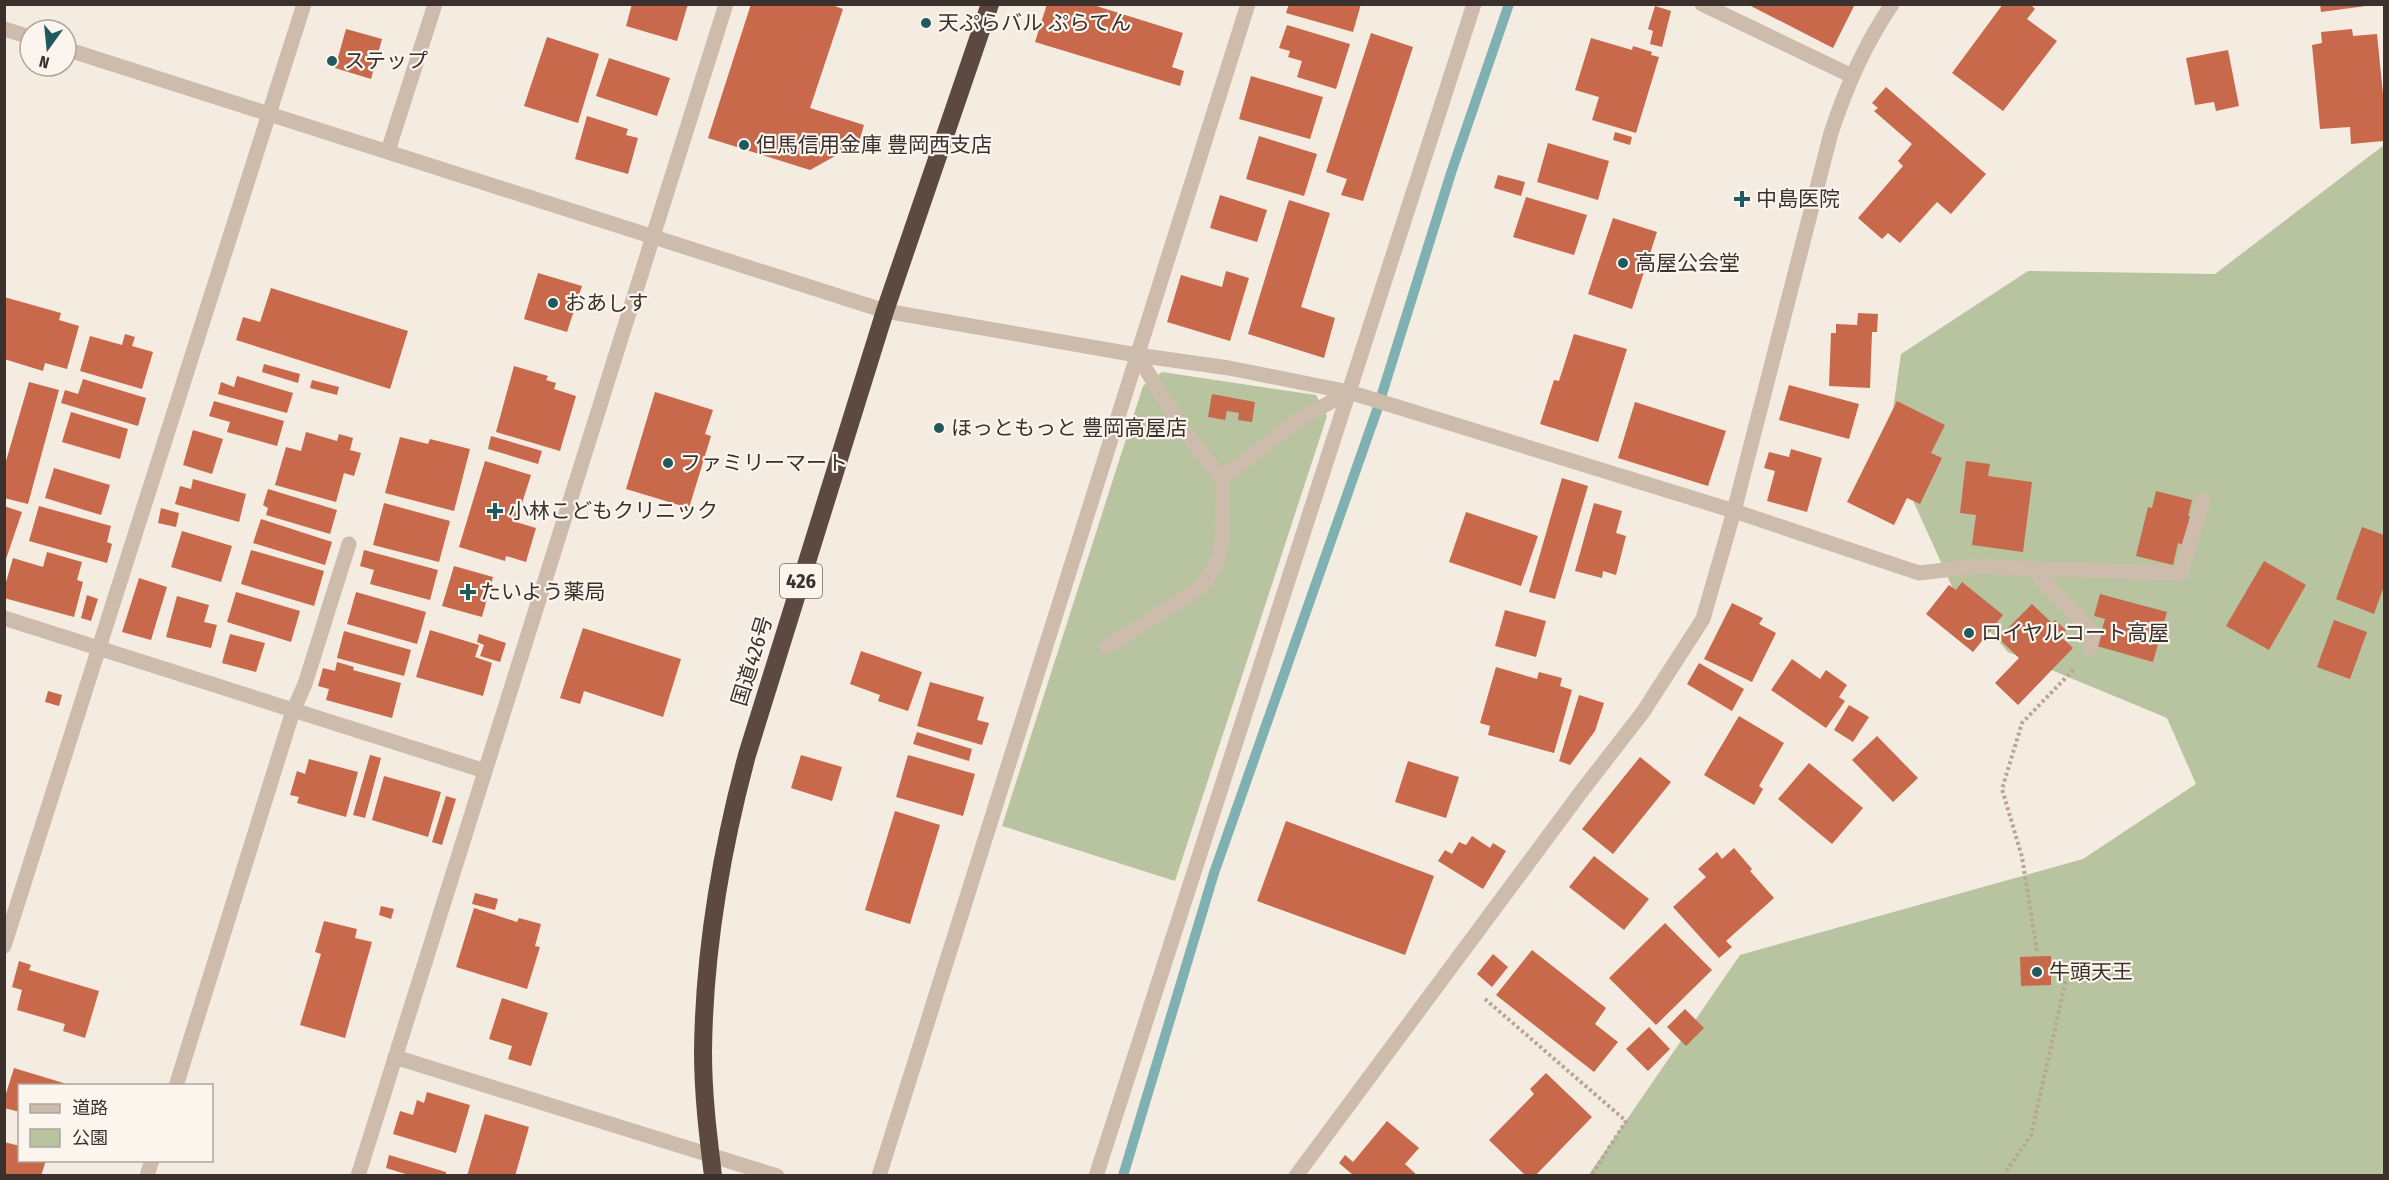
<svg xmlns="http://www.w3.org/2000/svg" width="2389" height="1180" viewBox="0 0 2389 1180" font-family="'Fira Sans Condensed','Noto Sans JP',sans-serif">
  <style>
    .green { fill: #b8c4a0 }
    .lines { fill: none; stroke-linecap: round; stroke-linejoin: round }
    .stream { stroke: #7fb0b2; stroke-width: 10 }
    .building { fill: #c8694b }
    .path { stroke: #b9a596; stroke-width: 4; stroke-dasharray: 3 3; stroke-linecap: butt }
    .minor { stroke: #cdbbac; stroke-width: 15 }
    .highway { stroke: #5c4a42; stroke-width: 18 }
    .poi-dot { fill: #1f5a5e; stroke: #fbf5ee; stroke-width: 2 }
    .labels { text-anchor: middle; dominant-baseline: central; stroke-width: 4.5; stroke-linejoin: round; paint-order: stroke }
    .shield { fill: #fbf5ee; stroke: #756b66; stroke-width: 1.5 }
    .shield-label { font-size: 20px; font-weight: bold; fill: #3b302b }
    .poi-label { font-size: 21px; fill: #3b302b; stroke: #fbf5ee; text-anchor: start }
    .street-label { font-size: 21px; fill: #3b302b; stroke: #fbf5ee }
  </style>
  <rect width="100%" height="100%" fill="#f4ebe1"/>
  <g class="green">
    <polygon points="2384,145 2384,1175 1588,1176 1740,955 2083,859 2196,784 2167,718 2008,652 1954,591 1888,445 1901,354 2028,271 2215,274"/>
    <polygon points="1162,372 1316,395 1327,416 1175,881 1002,826 1143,386"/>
  </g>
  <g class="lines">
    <polyline class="stream" points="1123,1176 1214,873 1377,410 1451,173 1509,4"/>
  </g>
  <g class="building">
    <polygon points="632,4 688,4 677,41 626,26"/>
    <polygon points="751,4 829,4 843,9 810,108 864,125 856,152 848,149 810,170 708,138"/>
    <polygon points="1047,4 1090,4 1183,33 1172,67 1184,71 1180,86 1035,42"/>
    <polygon points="1289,4 1361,4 1353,32 1286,13"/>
    <polygon points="1747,4 1851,4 1854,6 1833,48"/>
    <polygon points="2003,4 2030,4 2035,9 2027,19 2057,41 2003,111 1952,73"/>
    <polygon points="2320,4 2366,4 2366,6 2321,12"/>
    <polygon points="1655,6 1671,11 1662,47 1650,44 1653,31 1648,29"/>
    <polygon points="1287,25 1350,44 1336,89 1297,77 1302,61 1288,57 1290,51 1279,48"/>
    <polygon points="346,29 382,39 371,79 335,68"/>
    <polygon points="2352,29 2353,36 2377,34 2384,104 2384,141 2351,144 2350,127 2320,129 2312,45 2322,43 2321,32"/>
    <polygon points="1371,33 1413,47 1363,201 1341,195 1347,179 1326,172"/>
    <polygon points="547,37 599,54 578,123 524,106"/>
    <polygon points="1591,38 1632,50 1633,46 1652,52 1651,55 1659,57 1636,133 1592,120 1599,97 1575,90"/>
    <polygon points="2228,50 2239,106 2216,111 2214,102 2195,105 2186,58"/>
    <polygon points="609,58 670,78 657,116 596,96"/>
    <polygon points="1251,76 1323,97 1310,139 1239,119"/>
    <polygon points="1886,87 1986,174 1951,214 1937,202 1900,243 1888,233 1882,239 1858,218 1903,166 1898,161 1912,144 1874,111 1878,108 1872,103"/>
    <polygon points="587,116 628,129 626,135 638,138 628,174 575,159"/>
    <polygon points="1615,132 1632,137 1630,145 1613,140"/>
    <polygon points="1259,136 1317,154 1304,196 1246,179"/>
    <polygon points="1548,143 1609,161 1598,200 1537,182"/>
    <polygon points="1498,175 1525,182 1521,196 1494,188"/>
    <polygon points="1220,195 1267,210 1257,242 1210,228"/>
    <polygon points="1526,197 1587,215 1574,255 1513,237"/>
    <polygon points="1289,200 1330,213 1301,307 1335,318 1324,358 1248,334"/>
    <polygon points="1613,218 1657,232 1632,309 1588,294"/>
    <polygon points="1226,271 1249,278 1230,341 1167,322 1181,275 1222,287"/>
    <polygon points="538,273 582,286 567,332 524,319"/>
    <polygon points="271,288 408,331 390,389 236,340 243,317 260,322"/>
    <polygon points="4,297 61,313 59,320 79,326 67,369 45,363 43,371 4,359"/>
    <polygon points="1858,313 1878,314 1877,332 1872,332 1870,388 1829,386 1831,333 1836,333 1836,324 1857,325"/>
    <polygon points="125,334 135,337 132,346 153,352 142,389 80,371 90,336 122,345"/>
    <polygon points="1574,334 1627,349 1598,442 1540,424 1554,380 1559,381"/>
    <polygon points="264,364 300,374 298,383 262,372"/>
    <polygon points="514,366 548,376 546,380 556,383 554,389 576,396 560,451 496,432"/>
    <polygon points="237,376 293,393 287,413 218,394 221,382 234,387"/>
    <polygon points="83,379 146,398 138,426 61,403 65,390 78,394"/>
    <polygon points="312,380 339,387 337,395 310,388"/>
    <polygon points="29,382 59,390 28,504 4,498 4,468"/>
    <polygon points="1789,385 1859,404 1849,439 1779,420"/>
    <polygon points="655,392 713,410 705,434 711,436 689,508 626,489"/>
    <polygon points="1212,394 1255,402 1252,422 1238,420 1239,413 1227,411 1225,420 1208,417"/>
    <polygon points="214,401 284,421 277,446 227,432 230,422 209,416"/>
    <polygon points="1897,401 1945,425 1931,453 1942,458 1920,504 1907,498 1894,525 1847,502"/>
    <polygon points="1635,402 1726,431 1708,486 1618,458"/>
    <polygon points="71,412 128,429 120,459 62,442"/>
    <polygon points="193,430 223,439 212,474 183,465"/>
    <polygon points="306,432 337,441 339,434 353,438 350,450 361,453 354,476 344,473 336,502 275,485 286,447 301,451"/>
    <polygon points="491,436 542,451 538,464 488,449"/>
    <polygon points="400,437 428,444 430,439 470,449 454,511 385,493"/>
    <polygon points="1791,449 1822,458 1807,512 1767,501 1775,471 1764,468 1769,452 1789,457"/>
    <polygon points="485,461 531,475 516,522 536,528 526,562 506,556 505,561 459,547"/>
    <polygon points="1966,461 1990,464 1988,476 2032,482 2023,552 1972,545 1976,515 1960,513"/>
    <polygon points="54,468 110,485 101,515 45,498"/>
    <polygon points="1562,478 1588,486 1555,599 1529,592"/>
    <polygon points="193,479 246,494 239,522 175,504 180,486 191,489"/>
    <polygon points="268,489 337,510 330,534 266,515 268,508 263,505"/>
    <polygon points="2156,491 2192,500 2188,516 2190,516 2183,545 2178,543 2173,565 2136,556 2148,507 2152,508"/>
    <polygon points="384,503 450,521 439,562 373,545"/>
    <polygon points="1594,503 1622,511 1616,533 1626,536 1616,575 1603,571 1602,578 1575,571"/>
    <polygon points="4,506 22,512 5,562 4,562"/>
    <polygon points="39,506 111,526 107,542 112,544 107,563 29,541"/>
    <polygon points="161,508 179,513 176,527 158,523"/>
    <polygon points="1466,512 1538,536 1521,586 1449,562"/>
    <polygon points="261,519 332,542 325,565 253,543"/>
    <polygon points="2362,527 2384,535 2384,586 2374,614 2336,599"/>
    <polygon points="182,531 232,546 221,582 171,567"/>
    <polygon points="251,550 324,571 314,606 241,584"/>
    <polygon points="364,550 438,570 430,600 370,584 374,570 360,566"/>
    <polygon points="47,552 82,562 77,580 83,582 74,617 4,598 4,589 13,558 43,567"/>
    <polygon points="2264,561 2306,585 2269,650 2226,626"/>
    <polygon points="454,566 493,577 482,617 442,606"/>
    <polygon points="139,578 167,587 151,640 122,632"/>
    <polygon points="1962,582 2003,615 1973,652 1926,614 1949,585 1956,590"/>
    <polygon points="236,592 300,611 291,642 227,622"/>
    <polygon points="356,592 426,612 417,644 347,624"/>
    <polygon points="2100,594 2167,612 2153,662 2097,646 2105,619 2094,616"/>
    <polygon points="87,595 98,599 91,621 81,618"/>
    <polygon points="177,596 209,605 204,622 217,625 211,648 166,637"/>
    <polygon points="1732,603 1763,618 1759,624 1776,633 1752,682 1704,659"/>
    <polygon points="2032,604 2052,623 2055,620 2066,630 2060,636 2073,648 2018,705 1995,683 2019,658 1998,638"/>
    <polygon points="1505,610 1546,621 1536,657 1495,646"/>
    <polygon points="2334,620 2367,632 2350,679 2317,667"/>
    <polygon points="583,628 681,659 663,717 584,691 580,704 560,698"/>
    <polygon points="430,630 479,645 475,657 492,663 483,696 416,677"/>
    <polygon points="344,631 411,650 404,676 337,658"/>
    <polygon points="230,634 265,643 256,672 222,663"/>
    <polygon points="479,634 506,643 500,662 480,656 484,645 477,642"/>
    <polygon points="861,651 922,672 908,711 878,701 880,695 850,684"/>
    <polygon points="1792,659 1820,679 1826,670 1847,685 1839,697 1845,701 1826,728 1771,690"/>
    <polygon points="337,662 354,667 353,670 401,683 392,718 326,700 329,689 318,686 323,668 335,671"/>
    <polygon points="1699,663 1744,689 1732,711 1687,684"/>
    <polygon points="1496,667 1537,679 1539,672 1562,678 1560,686 1572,690 1554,753 1488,735 1490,726 1480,723"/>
    <polygon points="930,682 984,697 977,720 989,723 982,745 917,726"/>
    <polygon points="48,691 62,695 59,706 45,702"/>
    <polygon points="1579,695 1604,703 1595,731 1570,765 1559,761"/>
    <polygon points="1849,705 1869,717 1853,742 1834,730"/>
    <polygon points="1739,716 1784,743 1759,786 1763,789 1754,805 1704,775"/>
    <polygon points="917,732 972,749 969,761 913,744"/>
    <polygon points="1877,736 1918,778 1893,802 1852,760"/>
    <polygon points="370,755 381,758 365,818 353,815"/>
    <polygon points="801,755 842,767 832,801 791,788"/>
    <polygon points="908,755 975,774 963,816 896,797"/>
    <polygon points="1640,757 1671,782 1613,854 1582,829"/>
    <polygon points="309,759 358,772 346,817 297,803 299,797 290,795 297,771 305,774"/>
    <polygon points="1408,761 1459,777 1446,818 1395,802"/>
    <polygon points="1809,763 1863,808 1832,844 1778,799"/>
    <polygon points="384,776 441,792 428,837 372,820"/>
    <polygon points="446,796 456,799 442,845 432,842"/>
    <polygon points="895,811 940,825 910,924 865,910"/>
    <polygon points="1286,821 1434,876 1405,955 1257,901"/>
    <polygon points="1472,836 1490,848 1493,843 1506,851 1483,889 1438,861 1445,850 1452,854 1459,842 1466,845"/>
    <polygon points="1734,848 1752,869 1750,871 1774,898 1726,941 1732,947 1719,958 1673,907 1706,877 1698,869 1717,852 1722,859"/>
    <polygon points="1594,856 1649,899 1624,930 1569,887"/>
    <polygon points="475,893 498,899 495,910 472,904"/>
    <polygon points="381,906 394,909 391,919 379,915"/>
    <polygon points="474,908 517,922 519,918 541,924 535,946 540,947 527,989 456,967"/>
    <polygon points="324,921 357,929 355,938 372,942 345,1038 300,1025 321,954 315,952"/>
    <polygon points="1665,923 1712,970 1656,1025 1609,978"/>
    <polygon points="1532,950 1606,1008 1595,1024 1618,1042 1594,1072 1496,995"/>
    <polygon points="1493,954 1508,967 1492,987 1477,974"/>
    <polygon points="2051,956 2051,985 2021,986 2020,957"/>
    <polygon points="19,961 31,965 29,970 99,991 85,1038 63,1031 65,1024 17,1010 22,990 12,987"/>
    <polygon points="502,998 548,1013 531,1066 508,1059 512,1046 489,1039"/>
    <polygon points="1685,1009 1704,1028 1686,1046 1667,1027"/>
    <polygon points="1649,1027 1670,1049 1648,1071 1626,1049"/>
    <polygon points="14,1068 70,1085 70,1086 20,1086 20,1112 4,1108 4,1100"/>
    <polygon points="1546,1073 1592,1117 1535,1176 1526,1176 1489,1140 1534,1094 1530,1089"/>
    <polygon points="427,1092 470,1105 456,1153 393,1134 400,1111 413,1115 417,1100 424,1103"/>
    <polygon points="485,1114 529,1127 515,1176 467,1176"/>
    <polygon points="1387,1121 1419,1148 1405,1164 1418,1176 1354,1176 1339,1163 1345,1155 1353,1162"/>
    <polygon points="4,1142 20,1146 20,1160 46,1160 41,1176 4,1176"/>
    <polygon points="389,1155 446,1172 446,1176 412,1176 386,1168"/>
  </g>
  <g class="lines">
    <g class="path">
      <polyline points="2037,951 2022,857 2002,789 2022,723 2075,668"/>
      <polyline points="1485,999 1626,1121 1591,1176"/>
      <polyline points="2003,1176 2031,1135 2066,980"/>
    </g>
    <g class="minor">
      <polyline points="1702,4 1852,76"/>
      <polyline points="4,29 30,37"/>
      <polyline points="66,49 885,311 1137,355 1229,368 1349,392 1734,511 1919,573 1979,566 2032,569 2181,573 2203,500"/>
      <polyline points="388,151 435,4"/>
      <polyline points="1137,355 1182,428 1222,478"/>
      <polyline points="2032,569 2094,633 2090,648"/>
      <polyline points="4,618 485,771"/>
      <polyline points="1106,647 1197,590 1211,574 1219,555 1223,531 1222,478 1298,420 1349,392"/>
      <polyline points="4,946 304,4"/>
      <polyline points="395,1057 777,1176"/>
      <polyline points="176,1086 293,711 305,684 349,544"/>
      <polyline points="147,1176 152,1160"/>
      <polyline points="358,1176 726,4"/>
      <polyline points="879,1176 1248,4"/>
      <polyline points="1096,1176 1474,4"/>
      <path d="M1296 1176 1581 792 1643 712 1703 619 1734 511 1831 133C1847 85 1864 46 1892 4"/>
    </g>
    <path class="highway" d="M713 1176C708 1135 703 1094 703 1052 704 951 721 852 747 755L885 311 990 4"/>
  </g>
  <g class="poi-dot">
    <circle cx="926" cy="23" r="6"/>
    <circle cx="332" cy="61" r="6"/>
    <circle cx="744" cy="145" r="6"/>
    <path d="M1739 190h6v6h6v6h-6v6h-6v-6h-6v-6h6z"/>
    <circle cx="1623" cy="263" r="6"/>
    <circle cx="553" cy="303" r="6"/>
    <circle cx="939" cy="428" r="6"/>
    <circle cx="668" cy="463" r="6"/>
    <path d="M492 502h6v6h6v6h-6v6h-6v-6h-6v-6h6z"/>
    <path d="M465 583h6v6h6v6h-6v6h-6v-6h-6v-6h6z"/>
    <circle cx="1969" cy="633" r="6"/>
    <circle cx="2037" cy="972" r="6"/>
  </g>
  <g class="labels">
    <rect class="shield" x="780" y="564" width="42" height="34" rx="4.5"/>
    <g class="shield-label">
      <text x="801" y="581">426</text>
    </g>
    <g class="poi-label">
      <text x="938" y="23">天ぷらバル ぷらてん</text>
      <text x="344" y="61">ステップ</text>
      <text x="756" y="145">但馬信用金庫 豊岡西支店</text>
      <text x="1756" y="199">中島医院</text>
      <text x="1635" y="263">高屋公会堂</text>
      <text x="565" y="303">おあしす</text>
      <text x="951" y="428">ほっともっと 豊岡高屋店</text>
      <text x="680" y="463">ファミリーマート</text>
      <text x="508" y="511">小林こどもクリニック</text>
      <text x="480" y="592">たいよう薬局</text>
      <text x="1981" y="633">ロイヤルコート高屋</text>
      <text x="2049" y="972">牛頭天王</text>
    </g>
    <g class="street-label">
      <text transform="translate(752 661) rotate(-73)">国道426号</text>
    </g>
  </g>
  <rect width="2389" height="1180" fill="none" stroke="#3b302b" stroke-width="12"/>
  <rect x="18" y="1084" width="195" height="78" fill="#fbf5ee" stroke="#aea6a0" stroke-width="1.5"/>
  <rect x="30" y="1104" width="30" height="9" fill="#cdbbac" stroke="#aea6a0" stroke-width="1.5"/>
  <text x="72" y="1114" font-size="18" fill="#3b302b">道路</text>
  <rect x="30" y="1129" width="30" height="18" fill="#b8c4a0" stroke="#aea6a0" stroke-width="1.5"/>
  <text x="72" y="1144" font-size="18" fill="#3b302b">公園</text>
  <g transform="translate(48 48) rotate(195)"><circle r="28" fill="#fbf5ee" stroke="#aea6a0" stroke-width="1.5"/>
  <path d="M0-4.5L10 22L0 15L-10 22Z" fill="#1f5a5e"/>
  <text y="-9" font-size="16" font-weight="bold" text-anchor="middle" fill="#3b302b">N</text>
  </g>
</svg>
